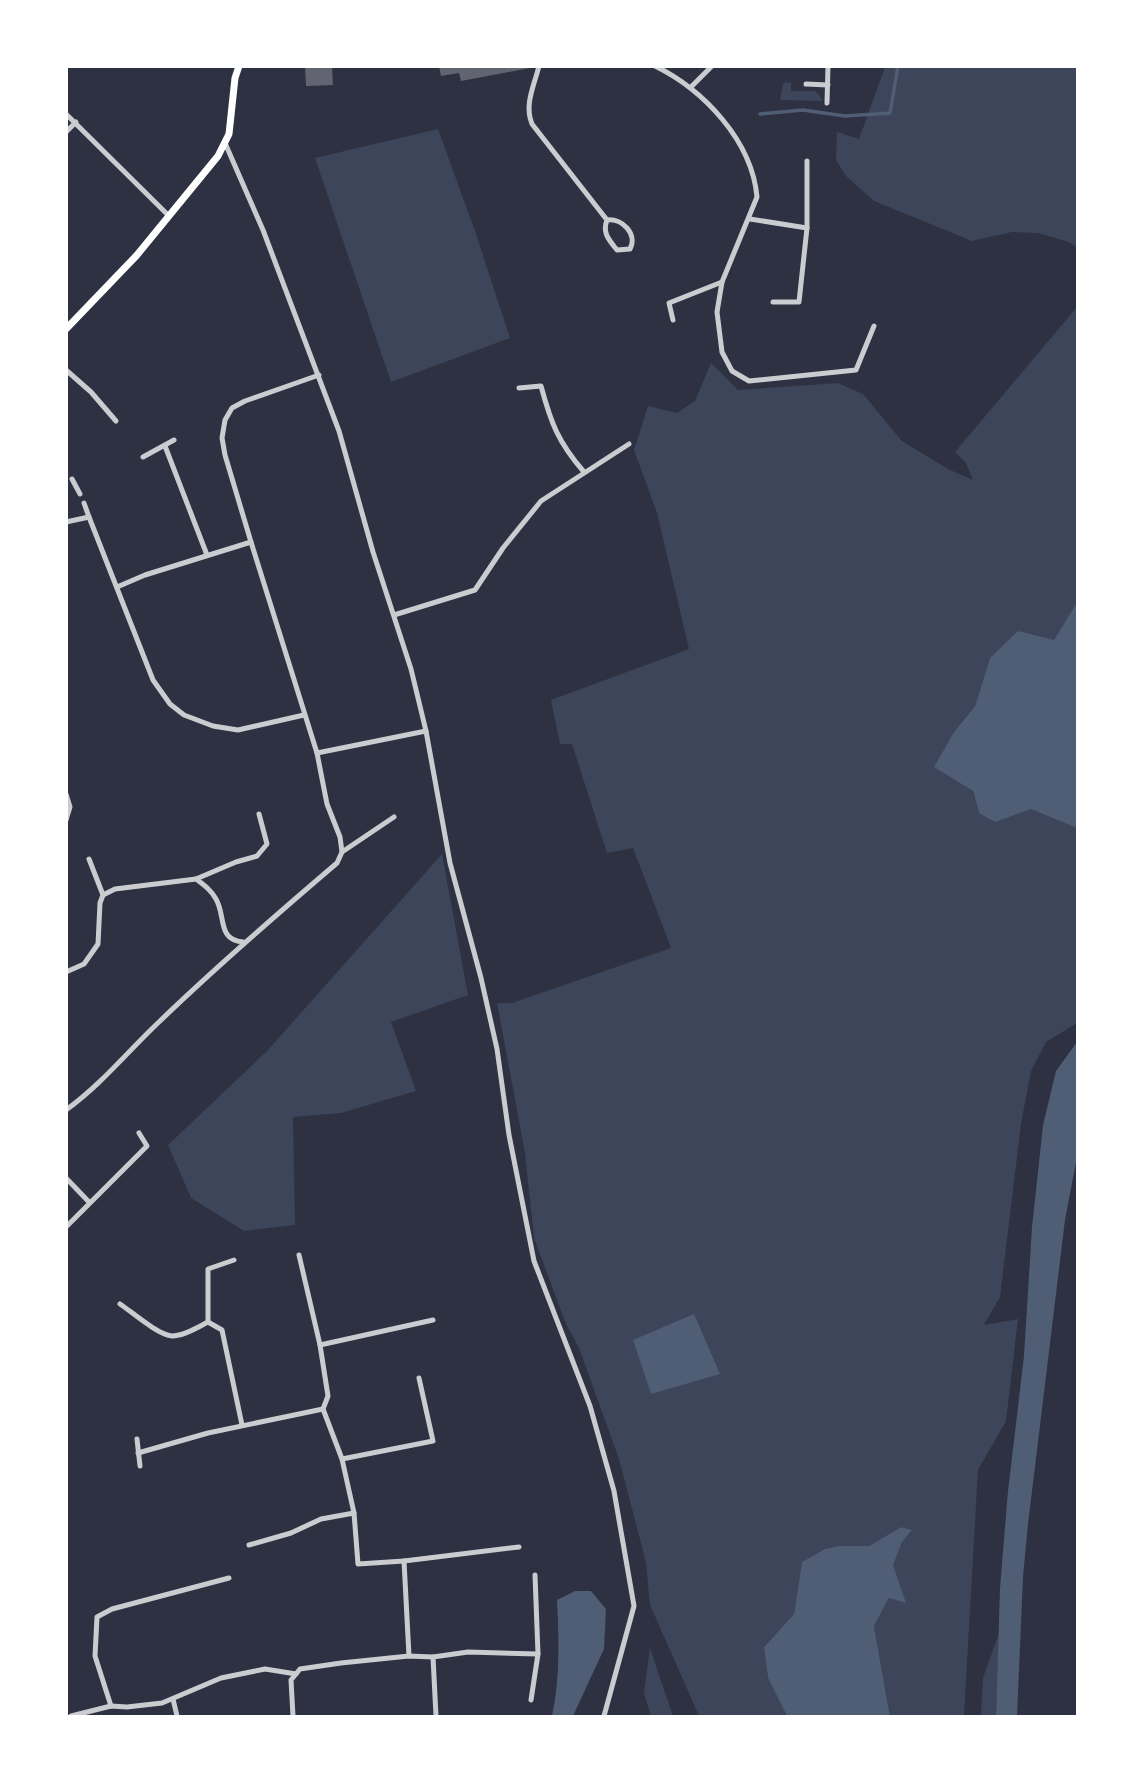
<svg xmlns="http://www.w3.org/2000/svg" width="1144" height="1783" viewBox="0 0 1144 1783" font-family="Cabin,sans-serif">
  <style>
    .green { fill: #3c4559 }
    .water { fill: #4f5d75 }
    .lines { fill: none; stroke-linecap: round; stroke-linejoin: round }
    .stream { stroke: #4f5d75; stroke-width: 3.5 }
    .building { fill: #626471 }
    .minor { stroke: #caccd0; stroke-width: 5 }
    .secondary { stroke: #fff; stroke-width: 7 }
  </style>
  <rect width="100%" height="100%" fill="#2d3142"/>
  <g class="green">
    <polygon points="885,67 1077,67 1077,247 1069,242 1038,233 1012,232 972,241 874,201 846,176 836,160 837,132 859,139"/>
    <polygon points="791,82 791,91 815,91 820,96 822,101 780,100 783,83"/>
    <polygon points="438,129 475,231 510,338 391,382 315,158"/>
    <polygon points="1077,307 1077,602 1054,640 990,658 975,706 954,732 979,813 1031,808 1078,828 1077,1023 1046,1042 1031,1071 1021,1124 1000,1297 984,1325 1018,1319 1006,1421 978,1470 964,1716 890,1716 874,1626 889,1598 905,1602 892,1565 902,1542 912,1530 901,1527 869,1546 838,1546 825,1549 802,1563 794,1614 764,1647 768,1678 787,1716 699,1716 650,1605 646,1562 619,1459 579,1348 566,1324 534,1238 525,1153 497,1003 512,1003 671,948 633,848 607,853 572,744 560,744 551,700 689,649 657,513 634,450 648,406 677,413 695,401 711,363 738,390 838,383 863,394 902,441 948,469 973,480 966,463 955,452"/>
    <polygon points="442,854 468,995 391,1022 416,1091 341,1113 293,1117 295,1225 244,1231 191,1198 168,1145 268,1050"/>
    <polygon points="999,1633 996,1716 981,1716 983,1678"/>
    <polygon points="650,1648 672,1713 673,1716 651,1716 644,1693"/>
  </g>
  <g class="water">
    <polygon points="1077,602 1077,828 1031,809 995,822 979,813 973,791 934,767 954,732 975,706 990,658 1018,631 1054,640"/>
    <polygon points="1077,1042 1077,1157 1065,1220 1028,1524 1023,1577 1017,1716 996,1716 1000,1588 1008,1491 1024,1356 1032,1227 1043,1125 1056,1071"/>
    <polygon points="694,1314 720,1374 651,1394 633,1340"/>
    <polygon points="901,1527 912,1530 902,1542 893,1565 906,1603 889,1598 874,1626 890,1716 787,1716 768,1678 764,1647 794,1614 802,1562 825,1549 838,1546 869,1546"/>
    <path d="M575 1591H591L606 1609 604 1649 573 1716H552C560 1678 559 1640 557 1600Z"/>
  </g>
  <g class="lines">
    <polyline class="stream" points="760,114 803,110 845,116 890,113 898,66"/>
  </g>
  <g class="building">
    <polygon points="305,66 332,66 333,85 306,86"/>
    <polygon points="439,66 530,66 530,68 461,81 459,73 441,76"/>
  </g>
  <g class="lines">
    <g class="minor">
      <path d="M539 66C534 86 524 105 532 124L607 220C622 218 638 234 630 249L617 250C609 240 602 233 607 220"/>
      <path d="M655 66C704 90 752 141 757 197L722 282 717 312 722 352 732 371 749 381 856 370 874 326"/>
      <polyline points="806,84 828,85"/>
      <polyline points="691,87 712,66"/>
      <polyline points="827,103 828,66"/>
      <polyline points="66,114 169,216"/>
      <polyline points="66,132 76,122"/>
      <polyline points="225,143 263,230 339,431 373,552 411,669 426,731 450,863 481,978 497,1049 509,1135 534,1261 590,1406 614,1491 634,1606 604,1716"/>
      <polyline points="750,219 807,228"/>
      <polyline points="773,302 799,302 807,228 807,161"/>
      <polyline points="673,320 669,303 722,282"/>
      <polyline points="66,370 91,392 116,421"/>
      <path d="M519 388 541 386C551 423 558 442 584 472"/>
      <polyline points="165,446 207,555"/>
      <polyline points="143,457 174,440"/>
      <polyline points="72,479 80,494"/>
      <polyline points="84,503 89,517"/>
      <polyline points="66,522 89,517 153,680 170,704 184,715 213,726 238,730 304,715"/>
      <polyline points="251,542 317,753 426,731"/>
      <polyline points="117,587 145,575 251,542 225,455 222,438 225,420 232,408 245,401 319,375"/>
      <polyline points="394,615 475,590 503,548 541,501 629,444"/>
      <polyline points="317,753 327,804 340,837 342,852"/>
      <polyline points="66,794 70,807 66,820"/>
      <path d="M196 879C204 885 211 890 216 899 226 916 217 940 243 942"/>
      <polyline points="103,895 115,889 196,879 236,862 257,856 267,844 259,814"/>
      <polyline points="66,972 84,964 98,944 100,903 103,895 89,859"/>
      <path d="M66 1110C102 1084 128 1051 160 1021 217 966 276 915 337 863L342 852 394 817"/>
      <polyline points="66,1178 89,1202"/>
      <polyline points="66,1227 147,1146 139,1133"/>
      <polyline points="299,1255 320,1345 328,1396 323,1409 342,1459 354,1513 358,1564 404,1561 409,1656"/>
      <path d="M120 1304C132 1312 158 1335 172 1336 184 1336 198 1327 208 1322L222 1330 242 1425"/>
      <polyline points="208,1322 208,1269 234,1260"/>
      <polyline points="320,1345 433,1320"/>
      <polyline points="137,1439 140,1466"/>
      <polyline points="138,1453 208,1433 323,1409"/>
      <polyline points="342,1459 433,1441 419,1378"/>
      <polyline points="249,1545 291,1533 321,1519 354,1513"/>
      <polyline points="404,1561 519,1547"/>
      <polyline points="433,1657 436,1716"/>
      <polyline points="173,1699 177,1716"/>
      <polyline points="531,1700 538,1654 535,1575"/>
      <polyline points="111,1706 95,1656 97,1617 112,1609 229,1578"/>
      <polyline points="71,1716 111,1706 127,1707 162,1703 221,1678 265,1669 296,1674"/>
      <polyline points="293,1716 291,1680 300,1669 341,1663 409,1656 433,1657 468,1652 538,1654"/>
    </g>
    <polyline class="secondary" points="66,329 137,255 218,156 229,134 235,78 239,66"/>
  </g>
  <rect width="1144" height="1783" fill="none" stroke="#ffffff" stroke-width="136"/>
</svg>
